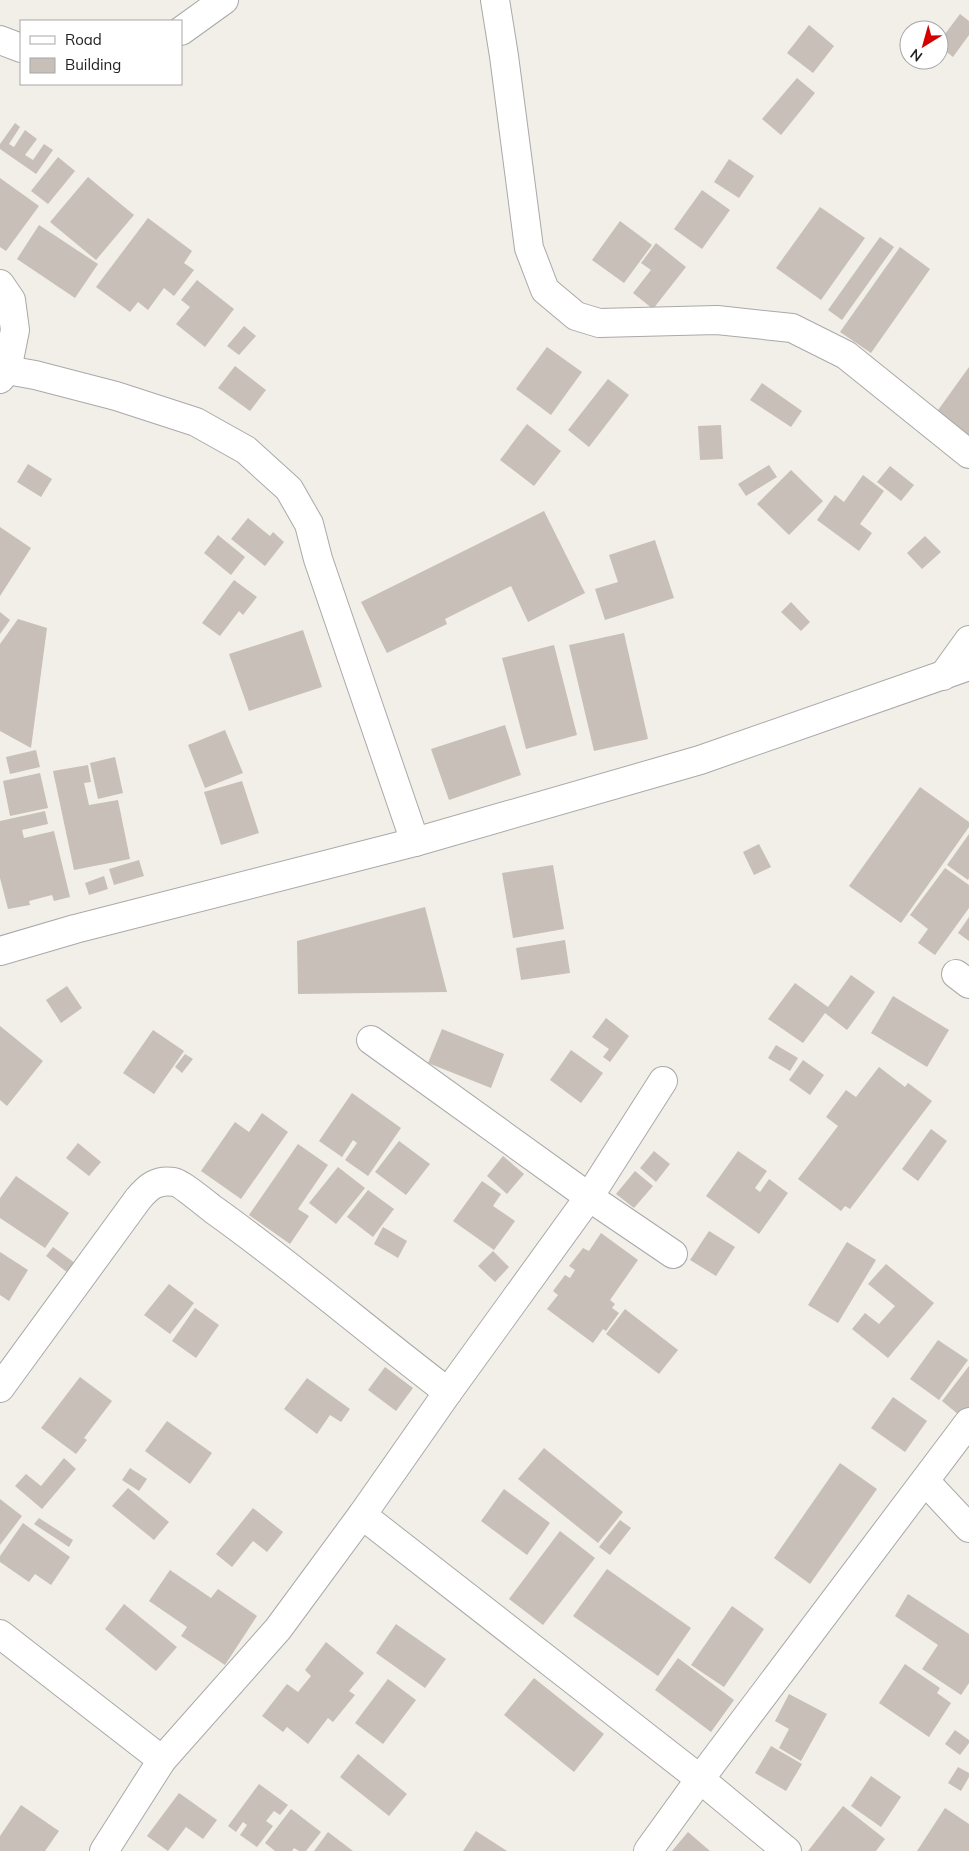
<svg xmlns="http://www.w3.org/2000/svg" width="969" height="1851" viewBox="0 0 969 1851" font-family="Mulish,sans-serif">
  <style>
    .building { fill: #c7bfb8 }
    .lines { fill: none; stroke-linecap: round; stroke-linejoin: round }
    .minor-casing { stroke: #a9a9a9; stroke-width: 30 }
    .minor { stroke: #fff; stroke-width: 28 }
  </style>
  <rect width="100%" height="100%" fill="#f2efe9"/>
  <g class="building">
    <polygon points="960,14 969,21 969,35 953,57 939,46 939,42"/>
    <polygon points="809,25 834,46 813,73 787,53"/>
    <polygon points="797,78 815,93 781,135 762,119"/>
    <polygon points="15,123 20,127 9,144 14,147 25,130 37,139 25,155 33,160 44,144 53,150 36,174 0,149 0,144"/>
    <polygon points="58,157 75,171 48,204 31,191"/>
    <polygon points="729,159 754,176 739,198 714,182"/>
    <polygon points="88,177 134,215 96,260 50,222"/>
    <polygon points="0,178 39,206 6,251 0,247"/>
    <polygon points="702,190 730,210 702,249 674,229"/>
    <polygon points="820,207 865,238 821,300 776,268"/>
    <polygon points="148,218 192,251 184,263 194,270 174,296 164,288 148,310 138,302 130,312 96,287"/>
    <polygon points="620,221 652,245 624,283 592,260"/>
    <polygon points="39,225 98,264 75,298 17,259"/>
    <polygon points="880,237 894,247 842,320 828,310"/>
    <polygon points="656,243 686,267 653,309 633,293 651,270 641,263"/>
    <polygon points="900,247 930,269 871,353 840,332"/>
    <polygon points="197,280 234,309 205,347 176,324 190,307 181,300"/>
    <polygon points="244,326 256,336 239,355 227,346"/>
    <polygon points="547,347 582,372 551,415 516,389"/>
    <polygon points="235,366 266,390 250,411 218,388"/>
    <polygon points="969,367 969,437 936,413"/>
    <polygon points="608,379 629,395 589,447 568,430"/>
    <polygon points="762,383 802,411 791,427 750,400"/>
    <polygon points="527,424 561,451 534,486 500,460"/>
    <polygon points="721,425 723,459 700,460 698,426"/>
    <polygon points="28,464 52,479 41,497 17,482"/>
    <polygon points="769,465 777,477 746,496 738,484"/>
    <polygon points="890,466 914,485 901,501 877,482"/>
    <polygon points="791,470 823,501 789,535 757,504"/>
    <polygon points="863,475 884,491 860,524 872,533 859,551 817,520 835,495 844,502"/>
    <polygon points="544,511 585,593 528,622 511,586 445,619 447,624 387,653 361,602"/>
    <polygon points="248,518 270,536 273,532 284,542 265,566 231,539"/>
    <polygon points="0,527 31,548 0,596"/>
    <polygon points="218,535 245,557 231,575 204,553"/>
    <polygon points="925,536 941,552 922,569 907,553"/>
    <polygon points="655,540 674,598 605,620 595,589 618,582 609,555"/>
    <polygon points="234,580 257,597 243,615 239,611 220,636 202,623"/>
    <polygon points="791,602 810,622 801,631 781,612"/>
    <polygon points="0,612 10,620 0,634"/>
    <polygon points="18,619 47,628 31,748 0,731 0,644"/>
    <polygon points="303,630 322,687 249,711 229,654"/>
    <polygon points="624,633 648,739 594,751 569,645"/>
    <polygon points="554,645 577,735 526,749 502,658"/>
    <polygon points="505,725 521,775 449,800 431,749"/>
    <polygon points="225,730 243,773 205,788 188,745"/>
    <polygon points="36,750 40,767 10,774 6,757"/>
    <polygon points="115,757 123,793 98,799 90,763"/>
    <polygon points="88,765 91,782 84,783 89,805 118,800 130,859 74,870 53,771"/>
    <polygon points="40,773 48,808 10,816 3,781"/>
    <polygon points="242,781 259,833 221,845 204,792"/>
    <polygon points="920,787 969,822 969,827 901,923 849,886"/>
    <polygon points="45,811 48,824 22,830 24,838 54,831 70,897 54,901 52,895 29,901 30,905 8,909 0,878 0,821"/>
    <polygon points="969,834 969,878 968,880 947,865"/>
    <polygon points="759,844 771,867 754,875 743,852"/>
    <polygon points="139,860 144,876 114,885 109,869"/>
    <polygon points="553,865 564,929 513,938 502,873"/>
    <polygon points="945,868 969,885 969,908 935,955 918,943 928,929 910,915"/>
    <polygon points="104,876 108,889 89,895 85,883"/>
    <polygon points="425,907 447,992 298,994 297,941"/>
    <polygon points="969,917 969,941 958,933"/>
    <polygon points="565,940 570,973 521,980 516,948"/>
    <polygon points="851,975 875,992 847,1030 825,1013 803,1043 768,1019 795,983 828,1007"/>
    <polygon points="67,986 82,1008 61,1023 46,1000"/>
    <polygon points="893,996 949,1030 927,1067 871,1033"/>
    <polygon points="606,1018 629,1036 610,1062 603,1057 609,1049 592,1037"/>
    <polygon points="0,1026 43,1061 7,1106 0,1100"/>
    <polygon points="442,1029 504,1054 491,1088 428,1063"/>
    <polygon points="153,1030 184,1051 154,1094 123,1073"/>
    <polygon points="776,1045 798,1058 790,1071 768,1058"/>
    <polygon points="571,1050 603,1073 581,1103 550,1080"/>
    <polygon points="185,1054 193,1059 182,1073 175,1067"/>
    <polygon points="803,1060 824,1075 810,1095 789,1080"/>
    <polygon points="879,1067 905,1087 908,1083 932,1101 850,1209 845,1206 841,1211 798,1179 838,1126 826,1117 846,1090 856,1097"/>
    <polygon points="352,1093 401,1128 368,1176 345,1160 357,1143 353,1140 342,1157 319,1141"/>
    <polygon points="262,1113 288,1132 241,1199 201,1171 235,1122 249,1132"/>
    <polygon points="931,1129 947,1141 918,1181 902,1169"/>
    <polygon points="399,1141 430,1164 406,1195 375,1172"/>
    <polygon points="78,1143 101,1162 89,1176 66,1158"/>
    <polygon points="298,1144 328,1165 298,1209 309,1216 290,1244 249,1215"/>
    <polygon points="654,1151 670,1164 656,1182 640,1168"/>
    <polygon points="738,1151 767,1171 755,1188 760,1192 769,1179 788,1193 759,1234 706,1196"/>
    <polygon points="503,1156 524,1174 507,1194 487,1176"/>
    <polygon points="338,1167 365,1188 336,1224 309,1203"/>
    <polygon points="635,1171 653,1186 634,1208 616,1194"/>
    <polygon points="16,1176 69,1213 45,1248 0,1218 0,1198"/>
    <polygon points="482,1181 501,1194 493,1206 515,1221 494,1250 453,1221"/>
    <polygon points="368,1190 394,1209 373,1237 347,1217"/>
    <polygon points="383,1227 407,1241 398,1258 374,1244"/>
    <polygon points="709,1231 735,1247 716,1276 690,1260"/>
    <polygon points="601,1233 638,1260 610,1300 615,1304 612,1308 619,1313 606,1331 603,1329 593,1343 547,1309 558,1295 553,1291 565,1275 570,1278 575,1270 569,1266 583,1248 589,1251"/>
    <polygon points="847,1242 876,1260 838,1323 808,1305"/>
    <polygon points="53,1247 75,1263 68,1273 46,1256"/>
    <polygon points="493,1251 509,1267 495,1282 478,1266"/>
    <polygon points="0,1252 28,1270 9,1301 0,1295"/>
    <polygon points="886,1264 934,1303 888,1358 852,1329 865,1313 879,1324 895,1306 868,1284"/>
    <polygon points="169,1284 194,1303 170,1334 144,1315"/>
    <polygon points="195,1308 219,1325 196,1358 172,1341"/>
    <polygon points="625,1309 678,1350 659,1374 606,1334"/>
    <polygon points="938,1340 968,1360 939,1400 910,1379"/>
    <polygon points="969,1366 969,1413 964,1419 942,1401"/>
    <polygon points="385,1367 413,1388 396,1411 368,1390"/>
    <polygon points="80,1377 112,1401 84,1438 87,1440 76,1454 41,1428"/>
    <polygon points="307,1378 350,1409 341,1422 330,1415 317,1434 284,1409"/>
    <polygon points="893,1397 927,1421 905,1452 871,1428"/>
    <polygon points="167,1421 212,1453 190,1484 145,1451"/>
    <polygon points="544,1448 623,1512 598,1543 518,1479"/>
    <polygon points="64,1458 76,1469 42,1509 15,1486 26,1474 41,1486"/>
    <polygon points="840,1463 877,1489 810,1584 774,1558"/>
    <polygon points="130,1468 147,1479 139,1491 122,1480"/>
    <polygon points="128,1488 169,1522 154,1540 112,1506"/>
    <polygon points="504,1489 550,1523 527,1555 481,1521"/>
    <polygon points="0,1499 22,1516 0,1545"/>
    <polygon points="253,1508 283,1532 267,1552 253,1541 232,1567 216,1554"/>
    <polygon points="39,1518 73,1540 69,1547 34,1524"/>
    <polygon points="620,1520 631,1528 610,1555 599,1547"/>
    <polygon points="23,1523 70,1557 51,1585 35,1574 29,1582 0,1562 0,1556"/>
    <polygon points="560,1531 595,1558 543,1625 509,1599"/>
    <polygon points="607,1569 691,1628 658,1676 573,1616"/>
    <polygon points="170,1570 211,1598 218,1589 257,1616 225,1665 181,1636 187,1627 149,1601"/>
    <polygon points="908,1594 969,1634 969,1683 961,1695 922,1669 938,1645 895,1616"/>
    <polygon points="124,1604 177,1647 156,1671 105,1629"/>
    <polygon points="732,1606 764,1629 724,1687 691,1665"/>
    <polygon points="396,1624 446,1659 425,1688 376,1653"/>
    <polygon points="326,1642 364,1673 349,1691 355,1695 333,1722 328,1718 308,1744 287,1727 283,1732 262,1716 287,1684 298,1692 311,1676 305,1670"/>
    <polygon points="678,1658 734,1700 711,1732 655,1690"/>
    <polygon points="905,1664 940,1688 937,1693 951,1703 929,1737 879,1703"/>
    <polygon points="534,1678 604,1734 574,1772 504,1715"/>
    <polygon points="388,1679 416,1700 383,1744 355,1723"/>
    <polygon points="789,1694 827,1714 801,1761 779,1748 789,1729 775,1721"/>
    <polygon points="955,1730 969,1740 969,1743 960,1755 945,1744"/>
    <polygon points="771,1746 802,1764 786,1791 755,1773"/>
    <polygon points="358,1754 407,1794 389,1816 340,1777"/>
    <polygon points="958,1767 969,1773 969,1777 961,1791 948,1783"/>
    <polygon points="871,1776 901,1797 881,1827 851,1806"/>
    <polygon points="259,1784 288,1805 280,1815 274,1811 266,1821 273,1826 257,1847 240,1835 247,1825 243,1822 236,1832 228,1826"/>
    <polygon points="179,1793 217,1820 203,1839 186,1827 168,1851 147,1836"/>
    <polygon points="21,1805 59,1831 45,1851 0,1851 0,1836"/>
    <polygon points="843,1806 885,1839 876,1851 808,1851"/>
    <polygon points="945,1808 969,1824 969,1851 917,1851"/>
    <polygon points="291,1809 321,1832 306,1851 299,1851 294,1848 292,1851 275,1851 265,1843"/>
    <polygon points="476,1831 507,1851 463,1851"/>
    <polygon points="328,1832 353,1851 314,1851"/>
    <polygon points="688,1832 710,1851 672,1851"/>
  </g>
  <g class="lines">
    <g class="minor-casing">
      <g id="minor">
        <polyline points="495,0 504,56 529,248 545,290 576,316 599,323 717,320 792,328 846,355 969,454"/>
        <polyline points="181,31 224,0"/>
        <polyline points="0,40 21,48"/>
        <polyline points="0,284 11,300 15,330 7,370"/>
        <polyline points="0,379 7,370 35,375 116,396 196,422 246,450 289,489 309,524 318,559 415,842"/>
        <polyline points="943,676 969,640"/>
        <polyline points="0,951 75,929 415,842 700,760 969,666"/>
        <polyline points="956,974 969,984"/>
        <polyline points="371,1040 589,1197 673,1254"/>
        <path d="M0 1388 138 1199C148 1187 157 1179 174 1182 181 1183 206 1204 214 1210 294 1267 369 1332 448 1392L362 1515 278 1629 162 1760 104 1851"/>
        <polyline points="448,1392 589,1197 663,1081"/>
        <polyline points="925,1481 969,1528"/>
        <polyline points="362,1515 700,1779 787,1851"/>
        <polyline points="0,1634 162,1760"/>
        <polyline points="648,1851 700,1779 969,1422"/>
      </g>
    </g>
    <use href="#minor" class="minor"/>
  </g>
  <rect x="20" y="20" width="162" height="65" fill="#ffffff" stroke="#a7a7a7"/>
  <rect x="30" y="36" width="25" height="8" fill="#ffffff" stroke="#a7a7a7"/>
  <text x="65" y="45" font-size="15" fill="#222222">Road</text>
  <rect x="30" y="58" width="25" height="15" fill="#c7bfb8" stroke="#a7a7a7"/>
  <text x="65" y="70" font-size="15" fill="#222222">Building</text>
  <g transform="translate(924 45) rotate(217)"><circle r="24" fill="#ffffff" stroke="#a7a7a7"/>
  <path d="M0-4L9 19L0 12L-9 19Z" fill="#d40000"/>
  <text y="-8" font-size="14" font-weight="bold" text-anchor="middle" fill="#222222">N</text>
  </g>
</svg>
